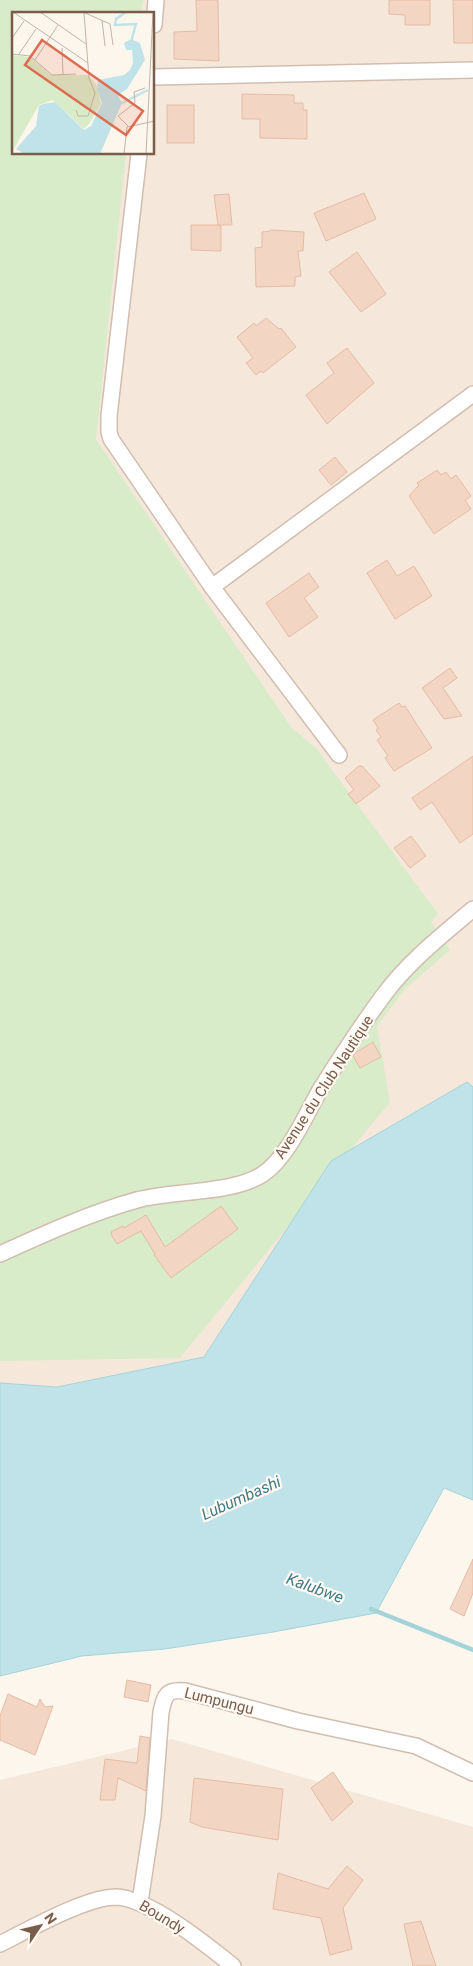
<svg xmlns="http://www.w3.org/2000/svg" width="473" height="1966" viewBox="0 0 473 1966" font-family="Roboto,sans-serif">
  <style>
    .residential { fill: #f5e8da; fill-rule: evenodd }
    .green { fill: #d8ecc9 }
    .water { fill: #bfe3e8; stroke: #a5d3da }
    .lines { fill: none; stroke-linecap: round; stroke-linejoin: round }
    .stream { stroke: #a5d3da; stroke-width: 4.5 }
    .building { fill: #f3d5c3; stroke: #e6bba3 }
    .minor-casing { stroke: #d1beb0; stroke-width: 18 }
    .minor { stroke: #fff; stroke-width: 15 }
    .labels { text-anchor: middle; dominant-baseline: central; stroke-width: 4.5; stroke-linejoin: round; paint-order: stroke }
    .street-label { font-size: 15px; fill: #7a5c4d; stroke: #fffaf3 }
    .water-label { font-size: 16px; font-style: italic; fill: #437c86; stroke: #fffaf3 }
    .inset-river { fill: none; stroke: #bfe3e8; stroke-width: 2.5 }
    .inset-road { fill: none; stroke: #c5b3a7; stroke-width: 1 }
    .view { fill: #dc6d51; fill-opacity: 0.15; stroke: #dc6d51; stroke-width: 2.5 }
    .inset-edge { fill: none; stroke: #7a5c4d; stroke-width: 2.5 }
  </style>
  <rect width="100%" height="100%" fill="#fdf6ec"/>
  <g class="residential">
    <path d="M0 0H473V1388L204 1357 57 1387 0 1383ZM14 14H154V154H14Z"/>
    <polygon points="172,1739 473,1827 473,1966 0,1966 0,1780"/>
  </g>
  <polygon class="green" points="0,0 143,0 141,14 14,14 14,154 126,154 96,439 291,727 316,748 438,914 431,922 450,950 405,989 377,1026 390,1102 180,1358 0,1361"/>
  <polygon class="water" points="467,1082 473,1087 473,1500 444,1488 376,1613 273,1632 165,1649 82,1656 0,1676 0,1383 57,1387 204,1357 331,1161"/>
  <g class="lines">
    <polyline class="stream" points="371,1609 473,1650"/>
  </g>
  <g class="building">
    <polygon points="196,0 218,0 219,61 174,59 174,32 197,31"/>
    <polygon points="389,0 430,0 430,25 405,25 405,15 389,14"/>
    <polygon points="453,0 473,0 473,43 454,43"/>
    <polygon points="242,94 294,95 294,103 303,103 303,110 307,110 307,139 260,138 260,119 242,119"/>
    <rect x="167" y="105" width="27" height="38"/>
    <polygon points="364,193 376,219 326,241 314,213"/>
    <polygon points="229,194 232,225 218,225 221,226 221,251 191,250 191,225 218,225 214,195"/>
    <polygon points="271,230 304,232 303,251 298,251 301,276 295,277 295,286 256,287 255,248 262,247 262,232 270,231"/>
    <polygon points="357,252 386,294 361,312 329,272"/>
    <polygon points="266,318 279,329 281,328 296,347 263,373 261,371 256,375 246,363 253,358 237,337 254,323 256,326"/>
    <polygon points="347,348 374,383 327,424 306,395 334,373 327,363"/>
    <polygon points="335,457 347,472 331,485 319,470"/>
    <polygon points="437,470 441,475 446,472 451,479 456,475 471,496 465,500 471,509 434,534 409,496 419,485 417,483"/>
    <polygon points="387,560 397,576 414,566 432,596 395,619 367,573"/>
    <polygon points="309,573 319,587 304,598 318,617 289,637 266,603"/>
    <polygon points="450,668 457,678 443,688 462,716 444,719 422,688"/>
    <polygon points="399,703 402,707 405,706 432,748 394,771 385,758 388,756 377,740 381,737 376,730 378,728 373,720"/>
    <polygon points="473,756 473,834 460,843 432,802 420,810 412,798"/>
    <polygon points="359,766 362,766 380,786 356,804 348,794 354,790 345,778"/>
    <polygon points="411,836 426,856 410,868 394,848"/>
    <polygon points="373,1042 381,1057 360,1068 353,1056 355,1053"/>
    <polygon points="221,1206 238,1229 171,1278 154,1255 155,1254 141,1231 117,1244 112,1236 111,1232 123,1226 124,1228 146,1215 165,1247"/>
    <polygon points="473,1559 473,1593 464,1616 450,1609"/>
    <polygon points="127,1680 151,1685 148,1702 124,1697"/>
    <polygon points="8,1694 37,1707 40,1699 45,1707 53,1706 35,1755 0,1740 0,1716"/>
    <polygon points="140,1736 150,1738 146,1791 118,1778 115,1800 100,1800 105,1759 137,1763"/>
    <polygon points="333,1772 353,1802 332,1821 311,1788"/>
    <polygon points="194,1778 283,1789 278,1840 202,1827 190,1822"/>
    <polygon points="347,1866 363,1880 343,1908 352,1949 330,1955 321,1918 273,1909 278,1873 328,1889"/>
    <polygon points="421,1921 436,1966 413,1966 404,1924"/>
  </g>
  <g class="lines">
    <g class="minor-casing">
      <g id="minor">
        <polyline points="154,25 156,0"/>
        <polyline points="154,77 473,70"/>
        <polyline points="139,154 109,416 109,432 111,439 212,587 339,755"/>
        <polyline points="212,587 473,394"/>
        <path d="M0 1254C44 1234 90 1213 137 1200 174 1190 233 1194 263 1174 288 1157 305 1116 320 1090 340 1058 361 1026 383 996 408 962 441 936 473 909"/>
        <path d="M140 1902 153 1816 161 1712C165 1695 166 1689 185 1691L298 1721 416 1746 473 1773"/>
        <path d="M0 1944C28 1930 86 1897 116 1897 149 1898 207 1945 233 1966"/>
      </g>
    </g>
    <use href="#minor" class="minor"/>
  </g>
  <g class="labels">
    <g class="street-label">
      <text transform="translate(324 1087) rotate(-57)">Avenue du Club Nautique</text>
      <text transform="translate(219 1701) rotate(14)">Lumpungu</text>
      <text transform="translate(162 1917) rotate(31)">Boundy</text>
    </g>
    <g class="water-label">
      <text transform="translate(241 1498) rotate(-24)">Lubumbashi</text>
      <text transform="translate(315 1588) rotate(20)">Kalubwe</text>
    </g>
  </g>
  <g transform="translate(12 12)">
    <rect width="142" height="142" fill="#fdf6ec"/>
    <path d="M0 43 18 45 39 63H76L84 72 89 92 77 112 72 117 41 88 27 93 0 140Z" fill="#d8ecc9"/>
    <path d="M119 27 128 31 133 48 115 77 106 83 110 91 88 142H13L4 137 24 114 27 94 31 92 43 90 72 118 79 114 90 91 85 77 86 68 112 63 118 58 121 51 120 38H114L112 31Z" fill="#bfe3e8"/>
    <path class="inset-river" d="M114 0 104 7 103 13 124 12 119 30M108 92 136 78"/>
    <path class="inset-road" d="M1 0 76 51M28 0 74 32M71 0 98 12 101 33M90 8 93 34M0 26 12 9M50 36 51 63M0 42 18 44 40 63 64 62M7 42 24 17M23 48 46 13M64 98 66 104H76L83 81 77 66 72 1M116 114 106 104 123 91 122 80 133 76M112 142 115 115 143 109M134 142 141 0"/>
    <path class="view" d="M30 28 131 99 114 123 13 53Z"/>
    <rect width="142" height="142" class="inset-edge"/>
  </g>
  <g transform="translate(40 1926) rotate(55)" stroke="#fffaf3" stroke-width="4" paint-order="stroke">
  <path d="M0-4L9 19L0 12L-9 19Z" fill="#7a5c4d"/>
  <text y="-8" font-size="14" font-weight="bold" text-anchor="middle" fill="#7a5c4d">N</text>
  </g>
</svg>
